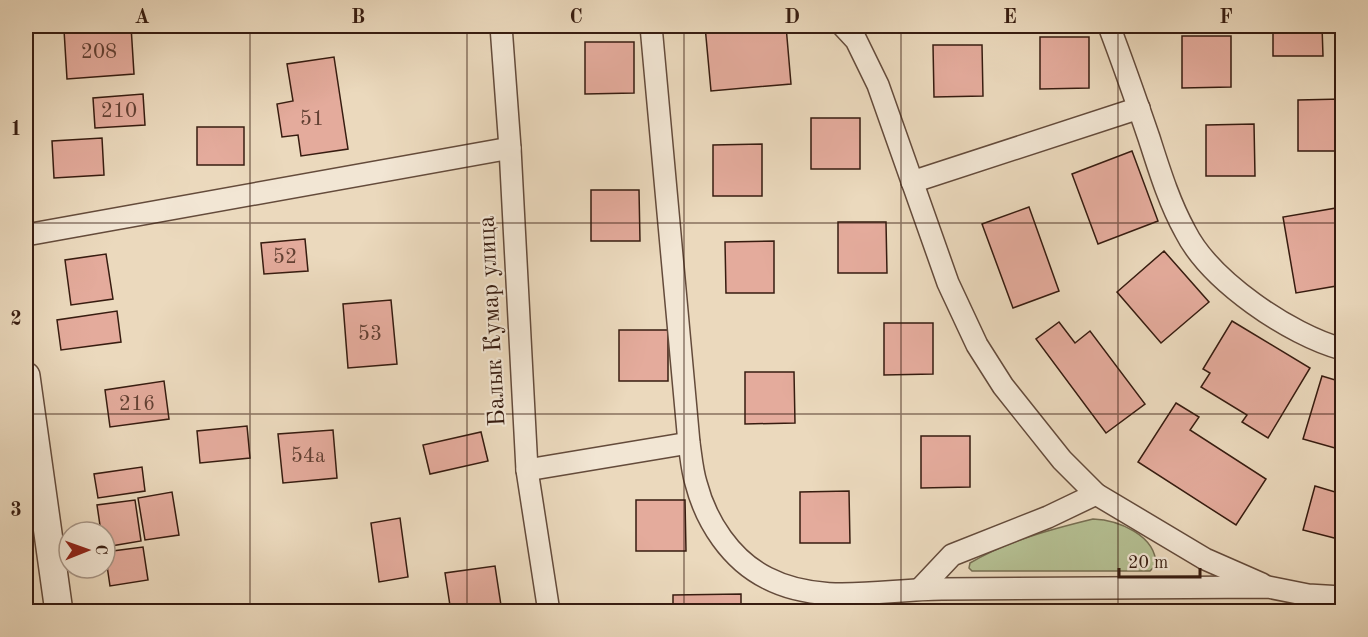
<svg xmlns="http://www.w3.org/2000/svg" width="1368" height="637" viewBox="0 0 1368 637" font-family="'Old Standard TT',serif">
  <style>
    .green { fill: #b5c093; stroke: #766e52; stroke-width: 1.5 }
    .building { fill: #e4ab9c; stroke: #371c10; stroke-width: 1.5 }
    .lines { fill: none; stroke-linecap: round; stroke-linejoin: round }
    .minor-casing { stroke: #644b3b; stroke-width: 24 }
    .tertiary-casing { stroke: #644b3b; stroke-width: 30 }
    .minor { stroke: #f2e6d4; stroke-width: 21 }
    .tertiary { stroke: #f2e6d4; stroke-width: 27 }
    .grid { fill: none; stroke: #371c10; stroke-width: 1.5; stroke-opacity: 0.55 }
    .labels { text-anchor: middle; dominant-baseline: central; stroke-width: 4.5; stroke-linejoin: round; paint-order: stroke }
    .number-label { font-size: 21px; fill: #624033 }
    .street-label { font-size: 24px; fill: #371c10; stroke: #f2e6d4 }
    .neatline { fill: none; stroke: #371c10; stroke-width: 2 }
    .grid-label { font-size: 20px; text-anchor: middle; font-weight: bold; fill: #371c10 }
  </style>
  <rect width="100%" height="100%" fill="#ebd9bd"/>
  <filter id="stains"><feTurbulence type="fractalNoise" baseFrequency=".00333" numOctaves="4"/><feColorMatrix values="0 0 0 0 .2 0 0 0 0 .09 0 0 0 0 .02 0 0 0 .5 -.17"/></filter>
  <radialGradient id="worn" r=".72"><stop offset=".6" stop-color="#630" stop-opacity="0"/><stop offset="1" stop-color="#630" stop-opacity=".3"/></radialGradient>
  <path class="green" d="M1093 519C1118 520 1156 535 1156 565L1150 571H972L969 568 970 563C1007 541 1052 529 1093 519Z"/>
  <g class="building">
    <polygon points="131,26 134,74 67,79 64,30"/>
    <polygon points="705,26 786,26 791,84 711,91"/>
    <polygon points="1273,26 1322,26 1323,56 1273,56"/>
    <polygon points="1182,36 1231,36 1231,87 1182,88"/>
    <polygon points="1040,37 1089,37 1089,88 1040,89"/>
    <polygon points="585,42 634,42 634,93 585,94"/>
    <polygon points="933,45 982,45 983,96 934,97"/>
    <polygon points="334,57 348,149 301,156 298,135 282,137 277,104 293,101 287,64"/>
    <polygon points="143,94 145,125 95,128 93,98"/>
    <polygon points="1342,99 1342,151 1298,151 1298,100"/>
    <rect x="811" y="118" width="49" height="51"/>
    <polygon points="1254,124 1255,176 1206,176 1206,125"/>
    <rect x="197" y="127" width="47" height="38"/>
    <polygon points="102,138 104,175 54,178 52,141"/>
    <polygon points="762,144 762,196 713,196 713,145"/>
    <polygon points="1132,151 1158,221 1098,244 1072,174"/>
    <polygon points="591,190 639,190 640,241 591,241"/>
    <polygon points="1029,207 1059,291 1013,308 982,224"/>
    <polygon points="1342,207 1342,285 1296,293 1283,217"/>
    <polygon points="838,222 886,222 887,273 838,273"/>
    <polygon points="305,239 308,271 264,274 261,243"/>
    <polygon points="774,241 774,293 726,293 725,242"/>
    <polygon points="1164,251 1209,302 1161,343 1117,292"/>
    <polygon points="106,254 113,299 71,305 65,260"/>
    <polygon points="391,300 397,364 348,368 343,304"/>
    <polygon points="117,311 121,342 61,350 57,320"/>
    <polygon points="1232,321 1310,368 1268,438 1242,422 1247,415 1201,387 1210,373 1203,369"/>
    <polygon points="1059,322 1075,343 1090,331 1145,404 1106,433 1036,339"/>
    <polygon points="884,323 933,323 933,374 884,375"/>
    <rect x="619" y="330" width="49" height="51"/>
    <polygon points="745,372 794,372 795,423 745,424"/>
    <polygon points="1322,376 1342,382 1342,450 1303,439"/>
    <polygon points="164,381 169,419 110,427 105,390"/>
    <polygon points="1176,403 1199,417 1190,430 1266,479 1236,525 1138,462"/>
    <polygon points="247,426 250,458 200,463 197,431"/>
    <polygon points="333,430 337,478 283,483 278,434"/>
    <polygon points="481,432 488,461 430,474 423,445"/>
    <polygon points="921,436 970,436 970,487 921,488"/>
    <polygon points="142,467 145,491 98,498 94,474"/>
    <polygon points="1315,486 1342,494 1342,540 1303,530"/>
    <polygon points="849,491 850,543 800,543 800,492"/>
    <polygon points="172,492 179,535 145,540 138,498"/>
    <polygon points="135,500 141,541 105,547 105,532 101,532 97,505"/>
    <polygon points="636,500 685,500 686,551 636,551"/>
    <polygon points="400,518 408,577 379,582 371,523"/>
    <polygon points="143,547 148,580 110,586 105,552"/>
    <polygon points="495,566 502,612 451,612 445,573"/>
    <polygon points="741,594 741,612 673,612 673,595"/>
  </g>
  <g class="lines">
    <g class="minor-casing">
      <g id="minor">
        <polyline points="501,26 510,148 527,470 549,612"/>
        <path d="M651 26 689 443C691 456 692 470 696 483 706 522 731 560 767 578 821 606 884 589 942 589 1051 588 1159 588 1268 587L1308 595 1342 597"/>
        <polyline points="843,26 856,40 878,85 948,283 977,345 1003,386 1062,460 1096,494 1205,559 1262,584"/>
        <path d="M1109 26C1123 63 1136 100 1149 138 1159 169 1169 202 1185 231 1210 281 1290 335 1342 349"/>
        <polyline points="912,182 1139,108"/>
        <polyline points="26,235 510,148"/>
        <polyline points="527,470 689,443"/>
        <polyline points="920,589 952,555 1048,517 1096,494"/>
      </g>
    </g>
    <g class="tertiary-casing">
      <polyline id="tertiary" points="26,376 59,612"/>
    </g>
    <use href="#minor" class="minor"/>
    <use href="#tertiary" class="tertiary"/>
  </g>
  <path class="grid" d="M250 26V612M467 26V612M684 26V612M901 26V612M1118 26V612M26 223H1342M26 414H1342"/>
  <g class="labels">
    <g class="number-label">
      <text x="99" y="52">208</text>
      <text x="119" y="111">210</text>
      <text x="312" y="119">51</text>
      <text x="285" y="257">52</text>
      <text x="370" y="334">53</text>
      <text x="137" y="404">216</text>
      <text x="308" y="456">54а</text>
    </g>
    <g class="street-label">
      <text transform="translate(493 321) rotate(-93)">Балык Кумар улица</text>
    </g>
  </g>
  <rect width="1368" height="637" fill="none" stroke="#ebd9bd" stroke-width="66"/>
  <g transform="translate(87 550) rotate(89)"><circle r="28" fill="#f2e6d4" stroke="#a79586" stroke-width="1.5"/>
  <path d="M0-4.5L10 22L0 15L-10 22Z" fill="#8f2418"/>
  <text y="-9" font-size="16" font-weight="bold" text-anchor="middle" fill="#371c10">С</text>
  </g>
  <path d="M1119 568v9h81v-9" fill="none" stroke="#371c10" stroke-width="3"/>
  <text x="1128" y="568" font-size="18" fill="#371c10" stroke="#f2e6d4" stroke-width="4.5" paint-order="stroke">20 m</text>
  <rect x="33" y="33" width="1302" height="571" class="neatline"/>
  <g class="grid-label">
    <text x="142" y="23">A</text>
    <text x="358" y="23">B</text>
    <text x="576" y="23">C</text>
    <text x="792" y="23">D</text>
    <text x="1010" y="23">E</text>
    <text x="1226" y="23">F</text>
    <text x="16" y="135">1</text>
    <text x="16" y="325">2</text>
    <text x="16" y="516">3</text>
  </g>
  <rect width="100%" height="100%" filter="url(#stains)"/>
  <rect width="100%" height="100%" fill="url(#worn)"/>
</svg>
